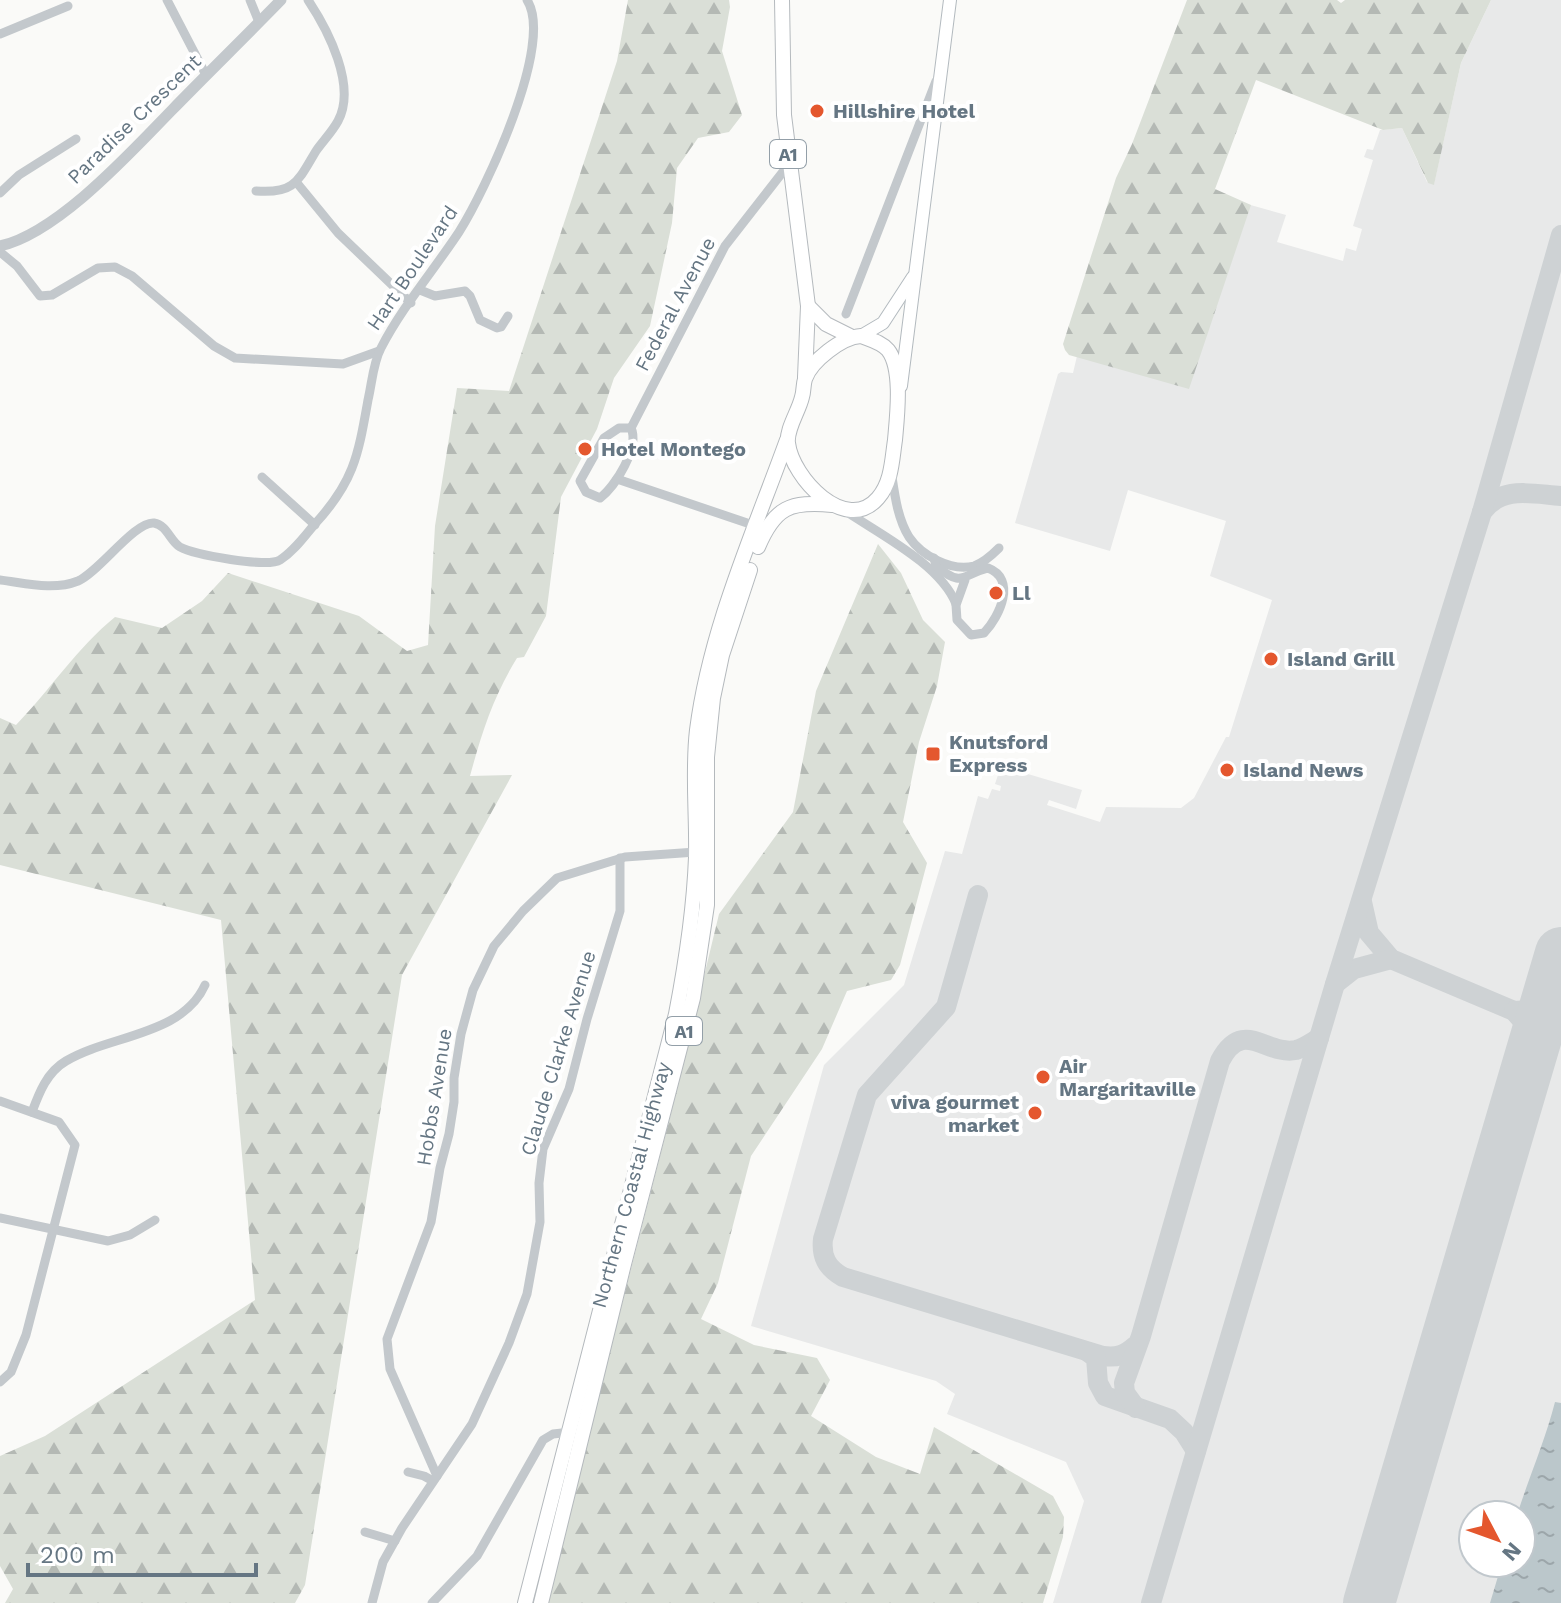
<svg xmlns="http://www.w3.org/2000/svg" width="1561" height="1603" viewBox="0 0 1561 1603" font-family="'Work Sans',sans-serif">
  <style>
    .built { fill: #e8e9e9; fill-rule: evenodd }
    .forest { fill: url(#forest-firs) }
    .water { fill: url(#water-ripples) }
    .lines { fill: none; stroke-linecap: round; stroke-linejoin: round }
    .taxiway { stroke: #ced2d4; stroke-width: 20 }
    .runway { stroke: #ced2d4; stroke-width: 52 }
    .secondary-casing { stroke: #b3babf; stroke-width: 14 }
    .primary-casing { stroke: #b5babe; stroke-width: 16 }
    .trunk-casing { stroke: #b4b9bd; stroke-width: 16 }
    .minor { stroke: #c3c8cc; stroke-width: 9 }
    .tertiary { stroke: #c3c8cc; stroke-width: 11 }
    .secondary { stroke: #fff; stroke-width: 12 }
    .primary { stroke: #fff; stroke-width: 14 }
    .trunk { stroke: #fff; stroke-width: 14 }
    .poi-dot { fill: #e4572e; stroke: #fff; stroke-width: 3 }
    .labels { text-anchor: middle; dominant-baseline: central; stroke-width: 8; stroke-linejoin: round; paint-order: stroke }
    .shield { fill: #fff; stroke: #939fa8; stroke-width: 2 }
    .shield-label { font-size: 18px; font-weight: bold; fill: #657683 }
    .poi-label { font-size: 20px; font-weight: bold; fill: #657683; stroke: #fff; text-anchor: start }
    .street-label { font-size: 20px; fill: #657683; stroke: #fff }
  </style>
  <defs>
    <pattern id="forest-firs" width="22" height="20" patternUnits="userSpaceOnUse" patternTransform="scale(2)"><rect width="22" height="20" fill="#dadfd7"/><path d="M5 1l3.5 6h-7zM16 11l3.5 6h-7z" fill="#b4b9b4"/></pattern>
    <pattern id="water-ripples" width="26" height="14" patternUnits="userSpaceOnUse" patternTransform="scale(2)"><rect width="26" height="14" fill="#bbc7cb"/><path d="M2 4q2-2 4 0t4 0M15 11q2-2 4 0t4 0" fill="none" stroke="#9ca6aa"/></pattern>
  </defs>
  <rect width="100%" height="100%" fill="#fafaf8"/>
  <path class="built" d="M1491 0H1561V1603H1053L1084 1501 1066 1462 947 1414 955 1394 936 1381 751 1326 824 1065 904 985 945 851 962 854 978 796 988 799 992 789 1000 791 1001 786 995 784 1001 766 1082 790 1076 809 1049 800 1047 805 1100 822 1106 807 1181 808 1194 798 1226 737H1229L1272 600 1210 576 1226 521 1128 490 1110 551 1015 523 1058 374 1061 372 1073 373 1077 356 1204 192 1286 215 1277 242 1343 261 1346 248 1356 251 1362 229 1353 226 1373 160 1364 157 1367 149 1373 150 1380 130 1402 128 1427 182 1434 184 1461 63ZM1473 1515H1521V1563H1473Z"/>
  <g class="forest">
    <path d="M628 0H729L730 7 722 51 742 115 729 132 698 138 677 168 672 223 650 326 614 378 597 429 561 497 546 616 524 657 517 658C493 697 482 732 470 776L512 775 402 975 305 1585 295 1603H5L13 1589 0 1566V1456L45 1436 255 1300 221 920 0 865V718L16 725C50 690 77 648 115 617L162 628 202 601 228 573 359 616 407 651 428 645 435 526 457 388 509 391 617 61Z"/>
    <polygon points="1187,0 1337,0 1341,3 1345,0 1491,0 1461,63 1434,185 1428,183 1402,128 1383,130 1256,80 1215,189 1251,205 1189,389 1069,355 1065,350 1063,344 1116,178 1132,144"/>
    <polygon points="878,544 901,573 923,620 945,642 937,686 919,742 903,822 927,863 900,965 891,980 847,991 822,1049 751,1156 718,1283 701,1319 754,1345 817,1358 830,1380 811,1416 876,1457 920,1474 934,1427 1053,1496 1064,1517 1063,1537 1043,1603 545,1603 670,1117 719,914 793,812 816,691"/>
  </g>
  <path class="water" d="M1555 1402 1561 1403V1603H1490L1502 1563H1521V1515H1517C1529 1477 1545 1441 1555 1402Z"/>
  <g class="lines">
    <g class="taxiway">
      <path d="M1482 512C1502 485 1532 494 1561 496"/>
      <path d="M978 895 946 1007 867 1095 823 1239C821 1257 827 1268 843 1277L1103 1356C1117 1358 1125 1355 1135 1346"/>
      <polyline points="1362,902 1369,933 1391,959 1514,1011 1527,1026 1534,1045"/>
      <polyline points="1335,984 1354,969 1391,959"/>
      <polyline points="1514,1011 1530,1010 1548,995"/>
      <polyline points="1088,1352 1096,1358 1098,1383 1105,1396 1170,1419 1184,1432 1196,1451"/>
      <path d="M1136 1408 1125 1393 1124 1383 1141 1336 1220 1061C1243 1017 1266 1056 1296 1050 1304 1048 1312 1042 1319 1038"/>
      <polyline points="1151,1603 1335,984 1482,512 1561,235"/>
    </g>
    <polyline class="runway" points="1369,1603 1561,953"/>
    <g class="secondary-casing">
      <g id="secondary">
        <polyline points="861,336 883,323 913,277"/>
        <polyline points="901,386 950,0"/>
      </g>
    </g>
    <g class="primary-casing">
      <g id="primary">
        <polyline points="782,0 784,115 808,306 805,377"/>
        <polyline points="808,306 826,324 852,337"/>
      </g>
    </g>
    <g class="trunk-casing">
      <g id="trunk">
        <path d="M861 336C871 340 881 342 888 350 903 369 897 417 895 440 892 459 892 482 878 498 846 535 792 478 788 443 786 429 799 411 802 397 804 391 803 385 805 379 811 361 842 337 861 336Z"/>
        <path d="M758 547C775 507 790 501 832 505"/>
        <path d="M525 1603 676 1014C686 962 694 910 696 857 697 814 692 772 697 730 710 629 753 534 787 440"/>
        <polyline points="541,1603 624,1264 693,998 707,905 707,757 713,698 722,655 750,570"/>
      </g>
    </g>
    <g class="minor">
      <polyline points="167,0 206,75"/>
      <polyline points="250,0 259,22"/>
      <polyline points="0,34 68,6"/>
      <polyline points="297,183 338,233 411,303"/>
      <path d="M256 191C295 194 298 181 316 151 323 141 332 132 338 121 357 86 328 30 308 0"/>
      <polyline points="0,193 19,175 76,139"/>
      <polyline points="0,252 17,266 40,296 52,295 98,268 115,267 132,276 214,346 235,358 343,364 379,351"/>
      <polyline points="420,290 435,296 465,291 470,296 480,320 497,328 501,327 508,316"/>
      <polyline points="846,314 936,81"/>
      <path d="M619 428H631C640 447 615 487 600 498L586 492 580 481 604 438Z"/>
      <polyline points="631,428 725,246 789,164"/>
      <polyline points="262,477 315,525"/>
      <path d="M892 477C895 497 898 519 909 537 921 555 951 572 974 566 983 563 992 555 999 548"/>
      <polyline points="617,479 756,526"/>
      <path d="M844 510C879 534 940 564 956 604"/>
      <path d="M934 558 936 566C963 588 961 575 988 568 1017 579 1000 616 984 633L971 635 957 620 956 605 965 580"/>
      <path d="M0 580C25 583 53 591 78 581 99 572 135 521 154 523 167 525 170 541 180 547 194 555 268 568 280 560 294 551 304 537 314 525 354 482 358 456 368 400 372 383 373 363 381 348 402 307 434 270 459 232 485 191 555 43 527 0"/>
      <polyline points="0,1101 59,1122 75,1145 26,1335 11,1372 0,1382"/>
      <path d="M32 1112C39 1093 47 1072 66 1061 109 1035 182 1036 205 985"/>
      <polyline points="0,1218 108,1241 130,1235 155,1220"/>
      <polyline points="408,1472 424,1476 433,1481"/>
      <polyline points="437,1476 390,1369 387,1339 431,1222 440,1168 449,1134 454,1102 454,1078 461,1034 473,990 494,946 523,911 557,878 625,857 696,852"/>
      <polyline points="365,1532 395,1541"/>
      <polyline points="372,1603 383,1562 402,1528 472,1424 509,1343 527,1294 540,1222 539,1183 543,1149 569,1089 587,1019 620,911 620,858"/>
      <polyline points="432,1603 477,1556 543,1440 553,1434 571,1432"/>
    </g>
    <path class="tertiary" d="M0 246C58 233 131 152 172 110 208 73 245 37 281 0"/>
    <use href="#secondary" class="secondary"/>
    <use href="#primary" class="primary"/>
    <use href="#trunk" class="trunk"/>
  </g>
  <g class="poi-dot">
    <circle cx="817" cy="111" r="8"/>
    <circle cx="585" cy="449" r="8"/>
    <circle cx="996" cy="593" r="8"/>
    <circle cx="1271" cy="659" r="8"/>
    <rect x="925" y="746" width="16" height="16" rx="4"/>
    <circle cx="1227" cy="770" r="8"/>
    <circle cx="1043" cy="1077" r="8"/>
    <circle cx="1035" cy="1113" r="8"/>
  </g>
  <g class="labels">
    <g class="shield">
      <rect x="770" y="140" width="36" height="28" rx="6"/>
      <rect x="666" y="1017" width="36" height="28" rx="6"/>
    </g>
    <g class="shield-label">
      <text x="788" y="154">A1</text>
      <text x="684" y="1031">A1</text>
    </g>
    <g class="poi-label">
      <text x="833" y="111">Hillshire Hotel</text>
      <text x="601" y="449">Hotel Montego</text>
      <text x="1012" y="593">Ll</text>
      <text x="1287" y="659">Island Grill</text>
      <text x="949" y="742">Knutsford<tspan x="949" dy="23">Express</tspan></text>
      <text x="1243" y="770">Island News</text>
      <text x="1059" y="1066">Air<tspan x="1059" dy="23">Margaritaville</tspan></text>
      <text x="1019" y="1102" text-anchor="end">viva gourmet<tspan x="1019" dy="23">market</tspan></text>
    </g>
    <g class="street-label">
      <text transform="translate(134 119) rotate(-44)">Paradise Crescent</text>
      <text transform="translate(412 268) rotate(-56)">Hart Boulevard</text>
      <text transform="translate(675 304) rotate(-62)">Federal Avenue</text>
      <text transform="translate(558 1053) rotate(-73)">Claude Clarke Avenue</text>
      <text transform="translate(434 1097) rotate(-81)">Hobbs Avenue</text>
      <text transform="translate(631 1185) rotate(-75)">Northern Coastal Highway</text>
    </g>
  </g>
  <g transform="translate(1497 1539) rotate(131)"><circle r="38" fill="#ffffff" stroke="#c1c8cd" stroke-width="2"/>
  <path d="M0-6L14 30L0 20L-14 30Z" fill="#e4572e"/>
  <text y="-12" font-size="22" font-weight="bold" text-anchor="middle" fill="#657683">N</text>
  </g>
  <path d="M28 1563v12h228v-12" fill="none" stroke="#657683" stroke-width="4"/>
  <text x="40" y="1563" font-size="24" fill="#657683" stroke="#ffffff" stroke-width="6" paint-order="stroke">200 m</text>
</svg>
